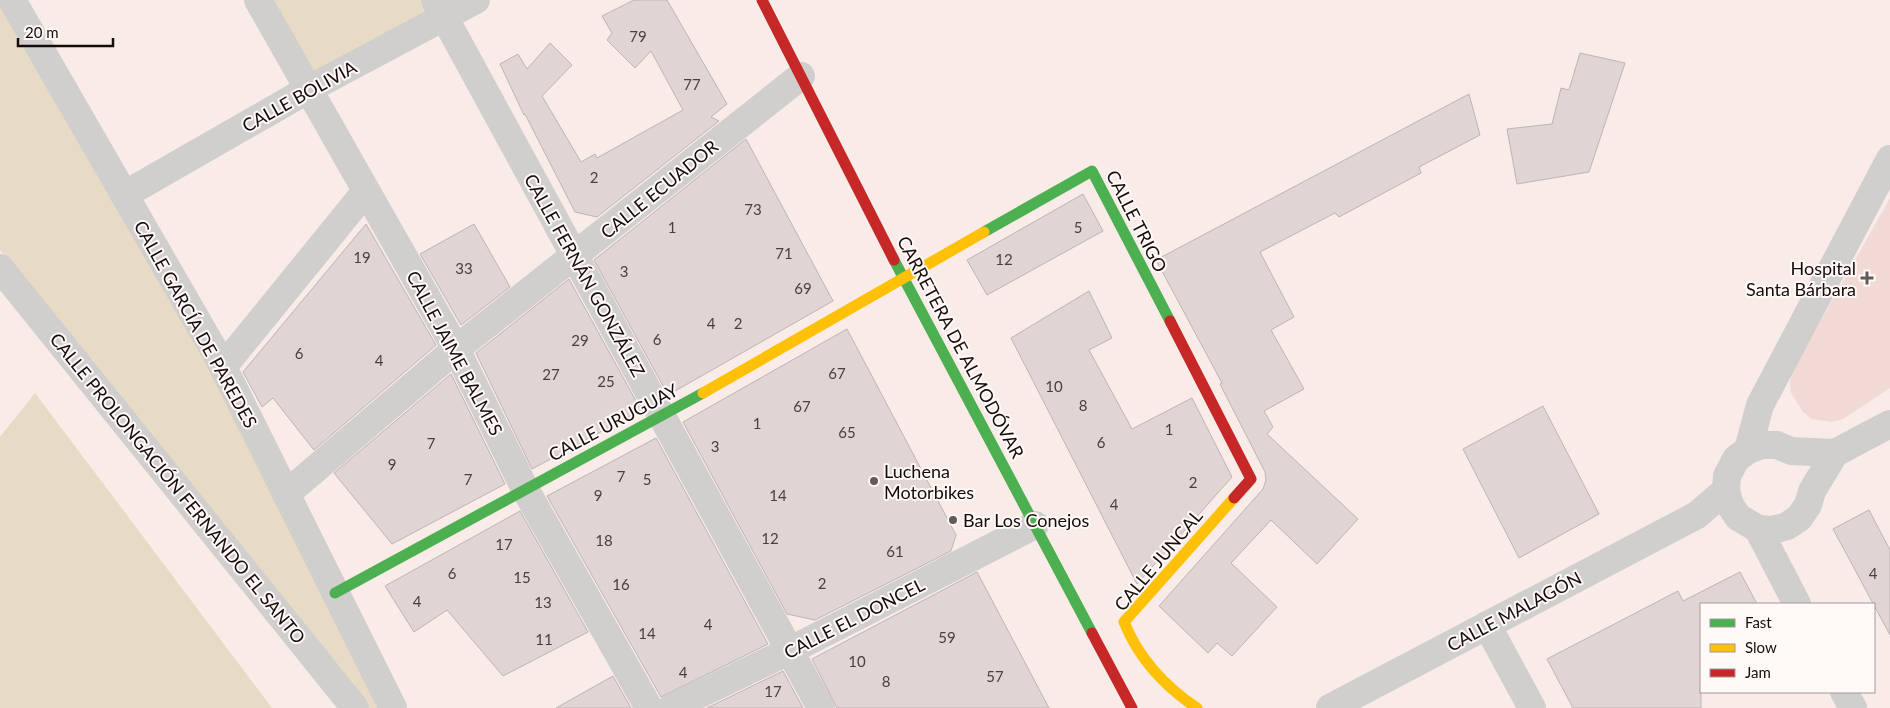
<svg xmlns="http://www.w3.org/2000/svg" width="1890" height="708" viewBox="0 0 1890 708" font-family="Lato,sans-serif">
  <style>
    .built { fill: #f1dad6 }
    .green { fill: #e8dbc6 }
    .building { fill: #e1d4d4; stroke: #bfb3b4 }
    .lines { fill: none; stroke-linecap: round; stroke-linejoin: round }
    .street { stroke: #d1cece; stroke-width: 28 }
    .fast { stroke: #4caf50; stroke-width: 11 }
    .slow { stroke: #ffc107; stroke-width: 11 }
    .jam { stroke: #c62828; stroke-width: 11 }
    .poi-dot { fill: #645a58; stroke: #fff9f8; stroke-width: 2 }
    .labels { text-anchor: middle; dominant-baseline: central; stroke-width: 4; stroke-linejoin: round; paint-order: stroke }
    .number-label { font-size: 15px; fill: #4a403e }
    .street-label { font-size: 18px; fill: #150c0a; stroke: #fff9f8 }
    .poi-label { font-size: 18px; fill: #150c0a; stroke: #fff9f8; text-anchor: start }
  </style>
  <rect width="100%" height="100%" fill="#f8ebe8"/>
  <polygon class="built" points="1890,198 1890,388 1843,419 1831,422 1812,419 1803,412 1791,393 1790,382 1793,370"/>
  <g class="green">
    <polygon points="0,0 12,0 393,708 358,708 0,250"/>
    <polygon points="258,0 435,0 445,19 309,89"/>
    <polygon points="35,393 272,708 0,708 0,437"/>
  </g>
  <g class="building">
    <polygon points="634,0 667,0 727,104 711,117 719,121 597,217 575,212 525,114 524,115 500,64 518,54 527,69 550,43 572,65 542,96 581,162 595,154 597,158 683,110 651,51 635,68 607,40 612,33 602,16"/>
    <polygon points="1580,53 1625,63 1589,172 1517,184 1507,129 1552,124 1561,88 1569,90"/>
    <polygon points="1469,94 1480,135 1419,167 1421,173 1339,217 1335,213 1260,252 1294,317 1271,330 1304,389 1264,411 1273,427 1267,434 1358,519 1317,564 1271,520 1231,563 1277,607 1232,656 1217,643 1208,653 1159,606 1263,489 1266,480 1265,472 1220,384 1222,383 1156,260"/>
    <polygon points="746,139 833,301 668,395 594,260"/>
    <polygon points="1083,194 1103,231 987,295 967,260"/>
    <polygon points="366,224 436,345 314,450 273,398 262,407 243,372"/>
    <polygon points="474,224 510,287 461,325 420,254"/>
    <polygon points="569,279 641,410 532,469 476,353"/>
    <polygon points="1089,291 1112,338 1089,350 1132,429 1192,398 1232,477 1137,584 1011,338"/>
    <polygon points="847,329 956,535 951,551 815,620 787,614 683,422"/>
    <polygon points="451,374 505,484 392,544 334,473"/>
    <polygon points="1543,406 1599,514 1519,558 1463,449"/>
    <polygon points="656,438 768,644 661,697 547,496"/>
    <polygon points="1869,510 1890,550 1890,635 1833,529"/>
    <polygon points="520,511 588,632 503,676 447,610 414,632 385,586"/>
    <polygon points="977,572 1049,708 837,708 812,659"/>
    <polygon points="1740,572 1757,604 1701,604 1701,708 1573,708 1547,659 1678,591 1683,601"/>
    <polygon points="783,671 803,708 707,708"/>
    <polygon points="613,676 631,708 556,708"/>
  </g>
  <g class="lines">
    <g class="street">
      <polyline points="12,0 218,357 393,708"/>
      <polyline points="258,0 456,349 525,489 649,708"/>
      <polyline points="435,0 821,708"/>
      <polyline points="124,195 309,89 476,0"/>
      <polyline points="0,268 355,708"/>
      <polyline points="223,367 366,191"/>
      <polyline points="1748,450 1760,405 1890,159"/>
      <polyline points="1835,453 1791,451 1777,445 1762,445 1748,450 1736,459 1727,476 1726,490 1730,505 1738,517 1758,529 1772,530 1787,526 1799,518 1808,505 1812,491 1835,453 1890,424"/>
      <polyline points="286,494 456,349 801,76"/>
      <polyline points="1758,529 1797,604"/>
      <polyline points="1487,625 1532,708"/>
      <polyline points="1844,692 1853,708"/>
      <polyline points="671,708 789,651 1035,525"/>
      <polyline points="1330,708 1697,515 1726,490"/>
    </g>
    <g class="fast">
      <polyline points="984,232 1092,171 1170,321"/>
      <polyline points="894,260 1092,633"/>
      <polyline points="335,593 703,393"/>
    </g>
    <g class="slow">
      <polyline points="703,393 984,232"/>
      <path d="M1197 708C1164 686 1139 659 1124 622L1234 498"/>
    </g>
    <g class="jam">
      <polyline points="762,0 894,260"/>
      <polyline points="1170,321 1251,479 1234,498"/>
      <polyline points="1092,633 1132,708"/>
    </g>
  </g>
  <g class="poi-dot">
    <path d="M1864.5 270.5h5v5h5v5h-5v5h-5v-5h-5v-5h5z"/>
    <circle cx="874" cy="481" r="5"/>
    <circle cx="953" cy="520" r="5"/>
  </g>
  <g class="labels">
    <g class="number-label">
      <text x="638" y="36">79</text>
      <text x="692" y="84">77</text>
      <text x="594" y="177">2</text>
      <text x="753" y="209">73</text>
      <text x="672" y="227">1</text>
      <text x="1078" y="227">5</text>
      <text x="784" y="253">71</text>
      <text x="362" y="257">19</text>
      <text x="1004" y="259">12</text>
      <text x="464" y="268">33</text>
      <text x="624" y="271">3</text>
      <text x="803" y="288">69</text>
      <text x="711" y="323">4</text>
      <text x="738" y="323">2</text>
      <text x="657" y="339">6</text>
      <text x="580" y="340">29</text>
      <text x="299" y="353">6</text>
      <text x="379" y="360">4</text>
      <text x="837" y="373">67</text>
      <text x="551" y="374">27</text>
      <text x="606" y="381">25</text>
      <text x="1054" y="386">10</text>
      <text x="1083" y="405">8</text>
      <text x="802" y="406">67</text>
      <text x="757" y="423">1</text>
      <text x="1169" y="429">1</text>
      <text x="847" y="432">65</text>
      <text x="1101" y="442">6</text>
      <text x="431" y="443">7</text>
      <text x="715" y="446">3</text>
      <text x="392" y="464">9</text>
      <text x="621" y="476">7</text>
      <text x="468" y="479">7</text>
      <text x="647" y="479">5</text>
      <text x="1193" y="482">2</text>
      <text x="598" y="495">9</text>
      <text x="778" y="495">14</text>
      <text x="1114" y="504">4</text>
      <text x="770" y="538">12</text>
      <text x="604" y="540">18</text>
      <text x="504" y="544">17</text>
      <text x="895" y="551">61</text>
      <text x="452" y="573">6</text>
      <text x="1873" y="573">4</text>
      <text x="522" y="577">15</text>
      <text x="822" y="583">2</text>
      <text x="621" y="584">16</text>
      <text x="417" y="601">4</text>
      <text x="543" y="602">13</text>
      <text x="708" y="624">4</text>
      <text x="647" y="633">14</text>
      <text x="947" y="637">59</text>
      <text x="544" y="639">11</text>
      <text x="857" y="661">10</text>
      <text x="683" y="672">4</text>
      <text x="995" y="676">57</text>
      <text x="886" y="681">8</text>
      <text x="773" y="691">17</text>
    </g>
    <g class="street-label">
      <text transform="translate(299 96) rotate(-29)">CALLE BOLIVIA</text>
      <text transform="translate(659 189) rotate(-39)">CALLE ECUADOR</text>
      <text transform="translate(1137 221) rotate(63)">CALLE TRIGO</text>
      <text transform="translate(585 275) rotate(61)">CALLE FERNÁN GONZÁLEZ</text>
      <text transform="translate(196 324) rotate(61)">CALLE GARCÍA DE PAREDES</text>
      <text transform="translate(961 347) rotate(62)">CARRETERA DE ALMODÓVAR</text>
      <text transform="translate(455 353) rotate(62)">CALLE JAIME BALMES</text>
      <text transform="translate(613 422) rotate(-28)">CALLE URUGUAY</text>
      <text transform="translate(178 488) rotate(51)">CALLE PROLONGACIÓN FERNANDO EL SANTO</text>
      <text transform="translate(1158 560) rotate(-50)">CALLE JUNCAL</text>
      <text transform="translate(1514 611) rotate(-28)">CALLE MALAGÓN</text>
      <text transform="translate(854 618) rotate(-27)">CALLE EL DONCEL</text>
    </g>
    <g class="poi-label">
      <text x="1856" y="268" text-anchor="end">Hospital<tspan x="1856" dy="21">Santa Bárbara</tspan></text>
      <text x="884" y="471">Luchena<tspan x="884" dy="21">Motorbikes</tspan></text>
      <text x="963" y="520">Bar Los Conejos</text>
    </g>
  </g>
  <rect x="1700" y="603" width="175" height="90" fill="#fff9f8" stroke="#a19a99"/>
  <rect x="1710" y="619" width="25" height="8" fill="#4caf50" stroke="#a19a99"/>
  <text x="1745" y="628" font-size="15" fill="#150c0a">Fast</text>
  <rect x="1710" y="644" width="25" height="8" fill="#ffc107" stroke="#a19a99"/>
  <text x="1745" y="653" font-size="15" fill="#150c0a">Slow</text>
  <rect x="1710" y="669" width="25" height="8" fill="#c62828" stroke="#a19a99"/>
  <text x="1745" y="678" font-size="15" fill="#150c0a">Jam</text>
  <path d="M18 38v8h95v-8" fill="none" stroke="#150c0a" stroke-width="2.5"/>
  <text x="25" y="38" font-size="15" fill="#150c0a" stroke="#fff9f8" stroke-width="4" paint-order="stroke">20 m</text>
</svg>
